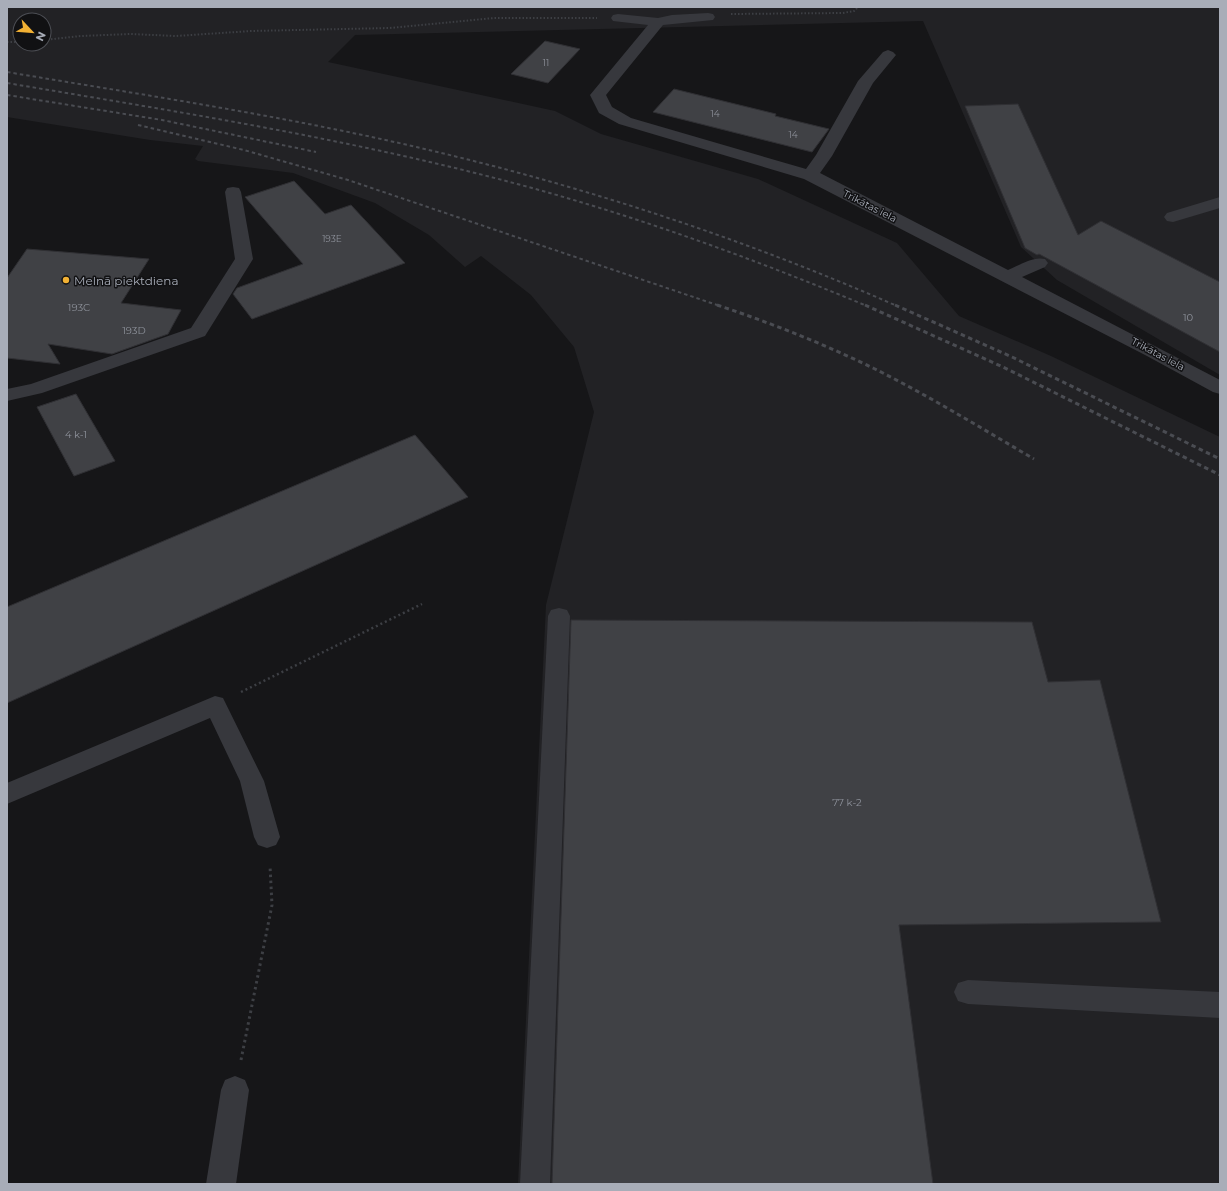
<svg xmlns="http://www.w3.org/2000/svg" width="1227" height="1191" viewBox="0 0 1227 1191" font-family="Montserrat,sans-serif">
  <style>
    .built { fill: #222225; fill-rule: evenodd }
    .building { fill: #404145; stroke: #303034 }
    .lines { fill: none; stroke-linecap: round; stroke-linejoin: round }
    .path-far2 { stroke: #3d3f44; stroke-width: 2; stroke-dasharray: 1.5 2; stroke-linecap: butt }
    .path-far1 { stroke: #3d3f44; stroke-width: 2.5; stroke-dasharray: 2 3; stroke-linecap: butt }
    .path { stroke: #3d3f44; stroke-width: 3; stroke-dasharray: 2.5 3.5; stroke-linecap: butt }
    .minor { fill: #37383d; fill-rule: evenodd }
    .rail-far1 { stroke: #4a4c52; stroke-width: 2; stroke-dasharray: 3.5 3; stroke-linecap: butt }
    .rail { stroke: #4a4c52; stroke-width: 3; stroke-dasharray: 4.5 3.5; stroke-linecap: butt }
    .poi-dot { fill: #f2b134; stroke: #111113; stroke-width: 1.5 }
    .labels { text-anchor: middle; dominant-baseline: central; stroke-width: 3; stroke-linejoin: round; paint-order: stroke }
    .far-number-label { font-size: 9px; fill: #8e929b }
    .far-street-label { font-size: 10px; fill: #a8adb8; stroke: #111113 }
    .number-label { font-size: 10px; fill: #8e929b }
    .poi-label { font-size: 12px; fill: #a8adb8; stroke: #111113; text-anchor: start }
  </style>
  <rect width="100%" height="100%" fill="#161618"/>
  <path class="built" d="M7 7H1220V375L1057 280 1021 247 923 21 355 35 328 62 555 111 601 134 758 179 897 243 959 316 1051 356 1220 437V1184H518L546 605 594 412 574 347 531 295 481 256 465 267 429 235 375 203 293 173 198 161 195 159 203 146 150 140 7 117ZM20 20H44V44H20Z"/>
  <g class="building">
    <polygon points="545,41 580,49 548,83 511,74"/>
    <polygon points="674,89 776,114 775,116 829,129 812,152 653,112"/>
    <polygon points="1018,104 1078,235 1101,221 1220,282 1220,352 1039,254 1037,255 1025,248 965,106"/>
    <polygon points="294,181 325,214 351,205 405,263 252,319 233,294 237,288 303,264 245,197"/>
    <polygon points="27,249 149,259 121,303 181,310 168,334 112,354 48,344 60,364 7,358 7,278"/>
    <polygon points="76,394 115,461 74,476 37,407"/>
    <polygon points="415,435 468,497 7,703 7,607"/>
    <polygon points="571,620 1032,622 1048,682 1100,680 1161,922 899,925 933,1184 552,1184"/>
  </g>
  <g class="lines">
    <g class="path-far2">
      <polyline points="731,14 843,13 854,11 858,7"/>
      <polyline points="44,40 81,36 130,34 176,36 251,31 390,28 494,18 597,18"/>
      <polyline points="7,42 20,42"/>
    </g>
    <polyline class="path-far1" points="241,692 422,604"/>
    <polyline class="path" points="241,1060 272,905 270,866"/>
    <g class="minor">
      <path d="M708 13 713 14 715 17 713 20 663 25 606 95 612 107 631 118 806 169 816 155 858 81 883 52 888 50 893 52 896 55 873 83 832 156 820 173 1008 270C1020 265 1033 256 1045 259L1048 263 1045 267 1022 277 1220 380V394L1213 392 1147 356 804 179 619 124 599 113 590 95 648 25 613 21 611 18 613 15 618 14 658 18 672 15Z"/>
      <polygon points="233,187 239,188 241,192 253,259 205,336 42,393 7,401 7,389 31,384 191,328 235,259 225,192 227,188"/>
      <polygon points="1220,197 1220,208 1173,222 1167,221 1164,217 1167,213"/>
      <polygon points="559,608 567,610 570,616 550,1184 520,1184 548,616 551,610"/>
      <polygon points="215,696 223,698 264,781 280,837 276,845 267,848 258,845 254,837 240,781 210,718 7,804 7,783"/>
      <polygon points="968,980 1220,992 1220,1018 968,1004 958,1001 954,992 958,983"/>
      <polygon points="235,1076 245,1080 249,1090 236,1184 206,1184 221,1090 225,1080"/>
    </g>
    <g class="rail-far1">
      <path d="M7 72C132 93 258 112 381 139 558 178 731 233 897 306"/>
      <path d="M7 83C179 112 352 139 521 185 639 217 754 259 867 306"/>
      <polyline points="7,95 162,120 316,152"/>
      <polyline points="138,125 244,150 348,180 720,306"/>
    </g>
    <g class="rail">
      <path d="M717 305C771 323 824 344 875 369 929 396 981 428 1034 459"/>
      <polyline points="865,305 1003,367 1220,475"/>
      <polyline points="895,305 1012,357 1220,459"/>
    </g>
  </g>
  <circle class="poi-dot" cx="66" cy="280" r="4"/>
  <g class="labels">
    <g class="far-number-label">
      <text x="546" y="62">11</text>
      <text x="715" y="113">14</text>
      <text x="793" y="134">14</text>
      <text x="332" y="238">193E</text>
    </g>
    <g class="far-street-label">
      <text transform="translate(870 206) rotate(27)">Trikātas iela</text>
      <text transform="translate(1158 354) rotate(28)">Trikātas iela</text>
    </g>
    <g class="number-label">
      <text x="79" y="307">193C</text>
      <text x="1188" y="317">10</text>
      <text x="134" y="330">193D</text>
      <text x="76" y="434">4 k-1</text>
      <text x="847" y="802">77 k-2</text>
    </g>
    <g class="poi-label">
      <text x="74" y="280">Melnā piektdiena</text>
    </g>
  </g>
  <rect width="1227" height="1191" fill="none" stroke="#a8adb8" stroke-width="16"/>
  <g transform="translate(32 32) rotate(116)"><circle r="19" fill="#111113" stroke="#4d4f55"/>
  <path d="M0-3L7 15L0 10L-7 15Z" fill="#f2b134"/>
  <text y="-6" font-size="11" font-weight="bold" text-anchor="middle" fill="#a8adb8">N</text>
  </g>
</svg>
